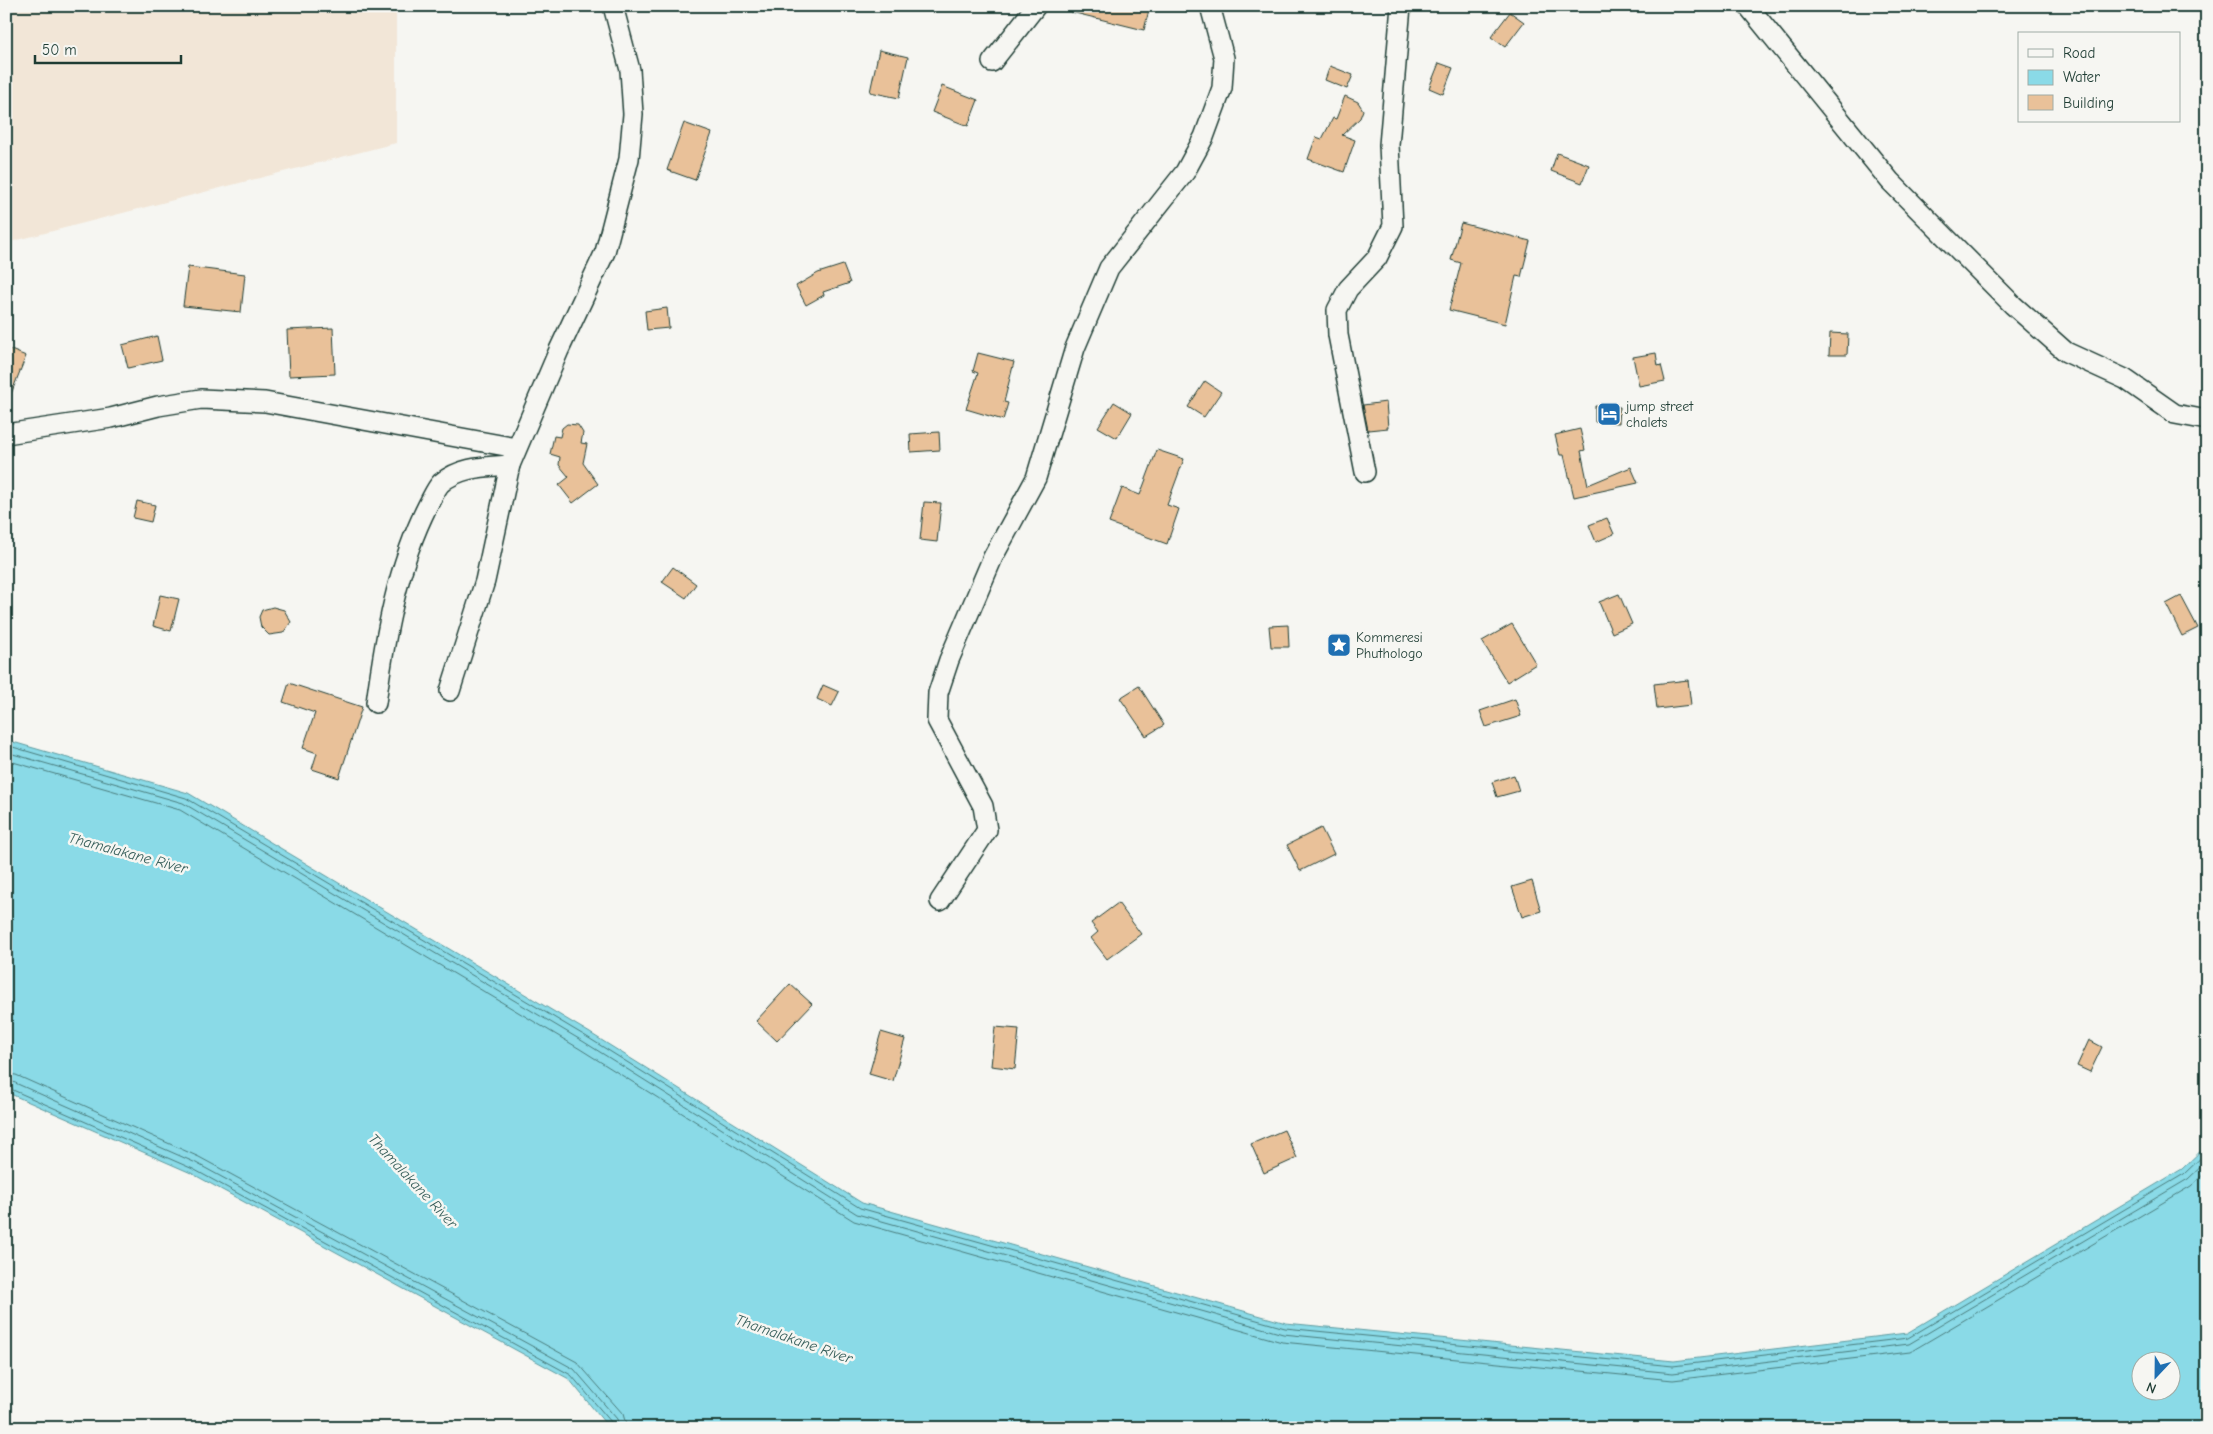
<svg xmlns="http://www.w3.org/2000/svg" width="2213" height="1434" viewBox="0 0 2213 1434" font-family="'Comic Neue',sans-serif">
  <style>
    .built { fill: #f2e6d7 }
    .water { fill: #8adae7; stroke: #5f9b9f; fill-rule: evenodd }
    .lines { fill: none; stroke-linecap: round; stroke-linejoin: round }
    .shore { stroke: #4a7c7c; stroke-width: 1 }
    .building { fill: #e9c199; stroke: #1f3d34 }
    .minor-casing { stroke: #1f3d34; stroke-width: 22 }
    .minor { stroke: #f6f6f2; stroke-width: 19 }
    .labels { text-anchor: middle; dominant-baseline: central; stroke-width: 5; stroke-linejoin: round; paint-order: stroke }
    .poi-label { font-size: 14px; fill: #1f3d34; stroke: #f6f6f2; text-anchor: start }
    .water-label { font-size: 15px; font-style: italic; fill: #345c58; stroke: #f6f6f2 }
  </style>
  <rect width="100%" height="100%" fill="#f6f6f2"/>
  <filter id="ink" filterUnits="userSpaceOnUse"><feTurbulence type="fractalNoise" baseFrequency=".02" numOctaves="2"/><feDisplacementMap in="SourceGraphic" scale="10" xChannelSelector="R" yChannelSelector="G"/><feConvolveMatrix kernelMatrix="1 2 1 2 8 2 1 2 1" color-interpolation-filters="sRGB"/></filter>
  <g filter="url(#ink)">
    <polygon class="built" points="6,6 396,6 396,143 6,243"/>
    <path class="water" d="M6 740 188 793 590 1033 862 1203 1286 1323 1674 1361 1907 1333 2182 1169 2207 1145V1428H609L569 1379 191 1173 6 1092ZM2140 1362H2170V1392H2140Z"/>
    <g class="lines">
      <g class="shore">
        <polyline points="6,745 186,798 587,1037 860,1208 1285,1328 1673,1366 1908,1338 2184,1174 2207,1152"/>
        <polyline points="6,752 183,803 584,1042 857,1214 1283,1334 1673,1373 1909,1344 2188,1179 2207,1161"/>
        <polyline points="6,760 180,810 580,1049 854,1221 1282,1342 1673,1380 1910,1352 2191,1186 2207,1171"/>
        <polyline points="6,1074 16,1075 199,1157 577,1362 623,1414 627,1428"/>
        <polyline points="6,1081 13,1082 196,1163 574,1369 617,1419 619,1428"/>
        <polyline points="6,1087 193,1169 571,1375 612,1423 613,1428"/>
      </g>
    </g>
    <g class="building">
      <polygon points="1072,6 1150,6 1144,30 1071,12"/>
      <polygon points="1510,12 1524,22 1505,47 1491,37"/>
      <polygon points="879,50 908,57 899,98 870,92"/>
      <polygon points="1439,63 1453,68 1443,94 1429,88"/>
      <polygon points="1330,66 1353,75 1347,89 1325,80"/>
      <polygon points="942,86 978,100 968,126 932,112"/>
      <polygon points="1345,96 1358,102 1363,110 1360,118 1342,135 1355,140 1344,172 1308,159 1316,137 1322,139 1333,118 1336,119"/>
      <polygon points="684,123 712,133 695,180 667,170"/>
      <polygon points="1557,153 1589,165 1582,183 1551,171"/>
      <polygon points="1461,223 1530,241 1521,277 1516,276 1505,324 1449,310 1461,263 1451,260"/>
      <polygon points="843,265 850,283 823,292 824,295 806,305 796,286 818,273"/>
      <polygon points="188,267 245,274 241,312 183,306"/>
      <polygon points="667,308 669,328 647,330 645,311"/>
      <polygon points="333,328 335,374 289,376 287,330"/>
      <polygon points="1830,333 1848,334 1847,355 1829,355"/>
      <polygon points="157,336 162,360 128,368 122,345"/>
      <polygon points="6,348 26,356 7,404 6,404"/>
      <polygon points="978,353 1014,362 1004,402 1008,403 1003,420 966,409 978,373 973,371"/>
      <polygon points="1656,353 1658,366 1661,365 1665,381 1639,386 1633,357"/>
      <polygon points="1205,381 1221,392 1204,417 1188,407"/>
      <polygon points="1114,402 1132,413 1117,438 1098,427"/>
      <polygon points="1386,402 1388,428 1368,430 1363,405"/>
      <polygon points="1595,406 1620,407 1619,423 1595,422"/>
      <polygon points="567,424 578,425 583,433 581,443 587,444 583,463 598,484 573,503 559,485 569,477 559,465 560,457 550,454 554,436 560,437 562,428"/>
      <polygon points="1580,429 1585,450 1581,451 1588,485 1631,467 1638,483 1574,497 1564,455 1560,455 1555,435"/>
      <polygon points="939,432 940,450 911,452 910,434"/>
      <polygon points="1157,450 1184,459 1167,505 1179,509 1167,544 1109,523 1122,488 1140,495"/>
      <polygon points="137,501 155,505 151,522 133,518"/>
      <polygon points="924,502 941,503 937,542 920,540"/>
      <polygon points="1607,518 1614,534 1596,542 1589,525"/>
      <polygon points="673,567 696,584 686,598 662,582"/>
      <polygon points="1619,594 1632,624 1612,633 1599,602"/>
      <polygon points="160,595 179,599 171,631 153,626"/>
      <polygon points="2181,596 2198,628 2182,636 2166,604"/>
      <polygon points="273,607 284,610 291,622 283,633 269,635 261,627 259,617 262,610"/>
      <polygon points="1512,624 1536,664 1507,682 1482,641"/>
      <polygon points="1288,625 1289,647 1271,647 1269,626"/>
      <polygon points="1688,680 1691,705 1657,709 1654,684"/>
      <polygon points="289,683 362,707 339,778 312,769 317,753 303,748 315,713 283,702"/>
      <polygon points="823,685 839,692 832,706 817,699"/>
      <polygon points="1139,686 1164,725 1146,736 1120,698"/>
      <polygon points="1515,699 1521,716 1486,727 1480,711"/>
      <polygon points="1514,775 1519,791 1497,797 1492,782"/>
      <polygon points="1321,828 1334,854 1300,871 1287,845"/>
      <polygon points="1532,881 1541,911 1522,917 1512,887"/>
      <polygon points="1118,903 1141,934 1107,959 1091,938 1098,932 1091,923"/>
      <polygon points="790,984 812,1004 777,1041 756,1021"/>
      <polygon points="995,1027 1019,1029 1015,1069 991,1066"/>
      <polygon points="881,1032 905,1039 893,1081 869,1074"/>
      <polygon points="2089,1040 2102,1047 2090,1072 2077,1066"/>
      <polygon points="1284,1130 1297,1158 1264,1173 1251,1144"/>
    </g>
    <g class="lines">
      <g class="minor-casing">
        <g id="minor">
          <polyline points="1748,6 1890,181 2013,305 2066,352 2125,379 2175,414 2207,420"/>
          <polyline points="992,62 1036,6"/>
          <polyline points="6,434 111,418 158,406 201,399 265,402 516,448"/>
          <polyline points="1365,472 1338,335 1337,310 1348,289 1377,258 1393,226 1389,145 1401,6"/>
          <polyline points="450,691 485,581 510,465 559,350 605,252 629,159 633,114 630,70 613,6"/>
          <path d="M376 703C385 636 397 566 428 505 432 498 436 488 441 483 461 466 486 467 510 465"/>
          <polyline points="940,901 987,830 983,806 937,720 938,693 949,660 993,557 1036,478 1075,348 1109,268 1185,172 1204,137 1222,88 1224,58 1210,6"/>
        </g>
      </g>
      <use href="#minor" class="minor"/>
    </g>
  </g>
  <defs>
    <g id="hotel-square" transform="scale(1.25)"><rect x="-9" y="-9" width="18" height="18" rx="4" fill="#1f6fb2" stroke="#f6f6f2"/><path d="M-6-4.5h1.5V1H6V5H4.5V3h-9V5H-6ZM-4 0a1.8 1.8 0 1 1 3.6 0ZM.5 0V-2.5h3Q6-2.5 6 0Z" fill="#fff"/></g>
    <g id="sight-square" transform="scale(1.25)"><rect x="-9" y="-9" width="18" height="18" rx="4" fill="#1f6fb2" stroke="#f6f6f2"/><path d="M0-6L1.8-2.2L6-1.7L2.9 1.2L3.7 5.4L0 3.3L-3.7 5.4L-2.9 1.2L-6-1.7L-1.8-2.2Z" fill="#fff"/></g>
  </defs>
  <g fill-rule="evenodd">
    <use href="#hotel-square" x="1609" y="414"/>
    <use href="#sight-square" x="1339" y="645"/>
  </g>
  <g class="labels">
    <g class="poi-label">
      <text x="1626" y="406">jump street<tspan x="1626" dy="16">chalets</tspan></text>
      <text x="1356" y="637">Kommeresi<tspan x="1356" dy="16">Phuthologo</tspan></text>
    </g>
    <g class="water-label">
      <text transform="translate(128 853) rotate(15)">Thamalakane River</text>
      <text transform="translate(413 1181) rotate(47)">Thamalakane River</text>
      <text transform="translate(794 1339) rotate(19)">Thamalakane River</text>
    </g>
  </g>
  <rect width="2213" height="1434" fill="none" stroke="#f6f6f2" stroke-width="25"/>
  <rect x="12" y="12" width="2188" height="1409" fill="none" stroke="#1f3d34" stroke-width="2" filter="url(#ink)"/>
  <rect x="2018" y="32" width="162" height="90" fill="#f6f6f2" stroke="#a0aca6"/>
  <rect x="2028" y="49" width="25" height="8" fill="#f6f6f2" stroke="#a0aca6"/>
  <text x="2063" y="58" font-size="15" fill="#1f3d34">Road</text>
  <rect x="2028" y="70" width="25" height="15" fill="#8adae7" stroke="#a0aca6"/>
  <text x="2063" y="82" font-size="15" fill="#1f3d34">Water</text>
  <rect x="2028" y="95" width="25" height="15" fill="#e9c199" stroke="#a0aca6"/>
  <text x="2063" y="108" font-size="15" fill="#1f3d34">Building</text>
  <g transform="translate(2156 1376) rotate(202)"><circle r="24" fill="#f6f6f2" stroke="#a0aca6"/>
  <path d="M0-4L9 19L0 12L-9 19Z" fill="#1f6fb2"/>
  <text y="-8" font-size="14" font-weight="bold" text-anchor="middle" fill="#1f3d34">N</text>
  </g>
  <path d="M35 55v8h146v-8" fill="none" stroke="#1f3d34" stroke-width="2.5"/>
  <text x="42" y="55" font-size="15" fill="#1f3d34" stroke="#f6f6f2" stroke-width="4" paint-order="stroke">50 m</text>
</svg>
